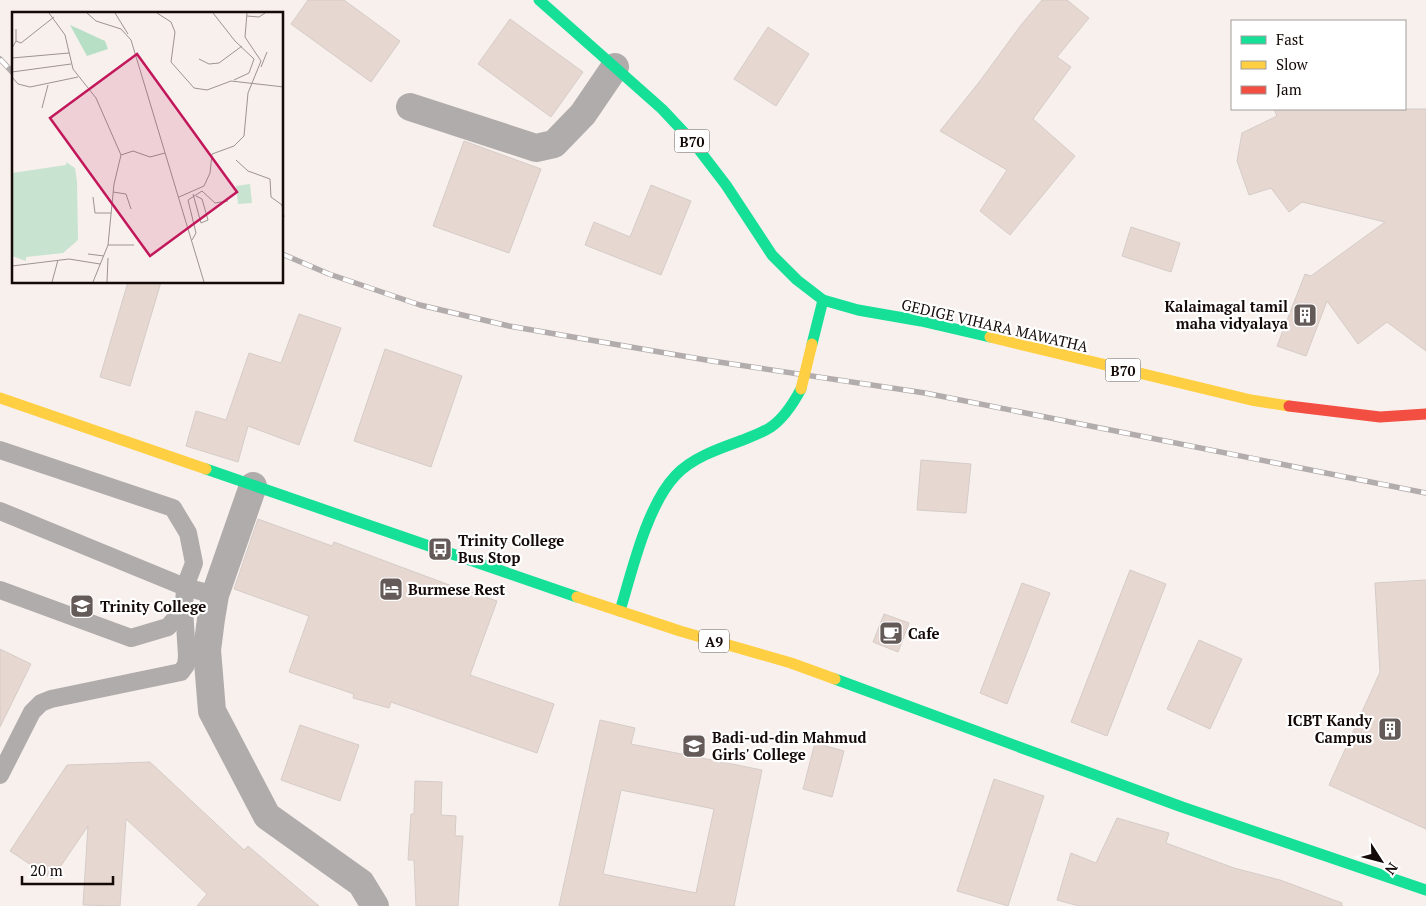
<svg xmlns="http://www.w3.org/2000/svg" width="1426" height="906" viewBox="0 0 1426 906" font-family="'PT Serif',serif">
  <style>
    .building { fill: #e7d7d1; stroke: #d5ccc8; fill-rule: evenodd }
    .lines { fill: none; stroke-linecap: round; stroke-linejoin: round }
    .lane { stroke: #b1acac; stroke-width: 18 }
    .street { stroke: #b1acac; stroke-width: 28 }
    .fast { stroke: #16e098; stroke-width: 11 }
    .slow { stroke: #ffcf43; stroke-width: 11 }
    .jam { stroke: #f24e42; stroke-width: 11 }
    .rail-casing { stroke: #b2adac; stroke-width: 5.5 }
    .rail { stroke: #fff; stroke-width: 4; stroke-dasharray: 11; stroke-linecap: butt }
    .slow-bridge { stroke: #ffcf43; stroke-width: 11 }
    .labels { text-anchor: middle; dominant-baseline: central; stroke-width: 4.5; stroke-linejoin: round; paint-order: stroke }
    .shield { fill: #fff; stroke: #5a5451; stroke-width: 1 }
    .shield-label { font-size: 14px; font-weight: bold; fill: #140a07 }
    .poi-label { font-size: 15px; font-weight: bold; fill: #140a07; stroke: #fff; text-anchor: start }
    .street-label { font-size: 15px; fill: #140a07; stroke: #fff }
    .inset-road { fill: none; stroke: #9d9491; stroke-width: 1 }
    .view { fill: #c2185b; fill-opacity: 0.15; stroke: #c2185b; stroke-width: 2.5 }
    .inset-edge { fill: none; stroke: #140a07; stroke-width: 2.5 }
  </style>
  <rect width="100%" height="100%" fill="#f8f0ed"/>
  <g class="building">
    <polygon points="308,0 344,0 400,41 371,82 291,24"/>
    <polygon points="1042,0 1067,0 1089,18 1057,57 1071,67 1033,119 1075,156 1010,235 980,211 1007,170 940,131 980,81 1021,25"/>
    <polygon points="510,19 583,72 551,117 478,64"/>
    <polygon points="768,27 809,54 776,106 734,79"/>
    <polygon points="1274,109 1426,109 1426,351 1387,322 1358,344 1327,301 1306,356 1277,346 1305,274 1311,276 1385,222 1302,202 1289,212 1271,188 1249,195 1237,161 1242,133 1277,116"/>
    <polygon points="464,141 541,169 509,253 433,226"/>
    <polygon points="651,185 691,201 661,275 585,245 594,222 630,237"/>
    <polygon points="1131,227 1180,243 1171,272 1122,256"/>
    <polygon points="128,282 161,282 130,386 100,377"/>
    <polygon points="299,314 341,328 299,445 248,426 238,462 186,446 196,411 226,420 249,353 281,363"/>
    <polygon points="385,349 462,376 431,467 354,441"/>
    <polygon points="921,460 971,464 966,513 917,510"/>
    <polygon points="258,519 332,546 334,542 452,586 452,585 497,601 470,675 554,704 537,753 391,702 389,708 353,698 354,694 289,672 309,616 234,589"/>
    <polygon points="1130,570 1166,584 1107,736 1071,722"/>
    <polygon points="1426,580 1426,829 1329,785 1380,672 1375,583"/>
    <polygon points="1022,583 1050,593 1007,704 980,693"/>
    <polygon points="884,614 909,623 898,652 873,642"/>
    <polygon points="1199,640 1242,659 1210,729 1167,709"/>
    <polygon points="0,649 31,664 0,727"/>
    <path d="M600 720 635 728 631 744 762 770 734 906H559ZM621 790 714 809 696 893 603 874Z"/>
    <polygon points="300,725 359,745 340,801 281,780"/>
    <polygon points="815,743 844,751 832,797 803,789"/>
    <polygon points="150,762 244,850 248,846 319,906 197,906 207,894 126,819 120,906 83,905 88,826 52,879 10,851 67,765"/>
    <polygon points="994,779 1044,796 1008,906 957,891"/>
    <polygon points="415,781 442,782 441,815 456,816 455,836 463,836 458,906 416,906 414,860 408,860 411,814 414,814"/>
    <polygon points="1117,818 1169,833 1166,843 1234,868 1280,880 1342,903 1342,906 1079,906 1057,900 1071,853 1096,863"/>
  </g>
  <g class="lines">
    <g class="lane">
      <polyline points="0,450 173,508 188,533 194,563 185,587 184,608 187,656 186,665 181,672 51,699 41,703 32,712 0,775"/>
      <polyline points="0,511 185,587 215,595"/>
      <polyline points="0,590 131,638 168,627 184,608"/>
    </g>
    <g class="street">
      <polyline points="410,107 536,148 554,144 583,114 615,67"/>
      <polyline points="253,486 215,595 211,619 207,650 212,711 267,816 361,883 375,906"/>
    </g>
    <g class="fast">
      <polyline points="539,0 662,109 693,142 726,185 772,255 797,280 823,300 858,310 921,321 990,337"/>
      <polyline points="812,344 823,300"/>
      <polyline points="206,469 577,597"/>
      <path d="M620 611C632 571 647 505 676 475 693 457 721 448 743 440 752 436 762 433 771 427 784 418 793 404 801 389"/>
      <polyline points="835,679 1182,807 1426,890"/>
    </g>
    <g class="slow">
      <polyline points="990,337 1251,400 1289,406"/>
      <polyline points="0,398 206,469"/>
      <polyline points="577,597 680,631 791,663 835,679"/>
    </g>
    <polyline class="jam" points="1289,406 1380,417 1426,414"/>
    <g class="rail-casing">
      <g id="rail">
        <polyline points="0,59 14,74"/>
        <polyline points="282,254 329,274 420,305 509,326 712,361 925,393 1426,493"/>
      </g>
    </g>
    <use href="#rail" class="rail"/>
    <polyline class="slow-bridge" points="801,389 812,344"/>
  </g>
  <defs>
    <g id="building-square" transform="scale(1.25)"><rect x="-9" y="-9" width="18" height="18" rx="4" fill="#645a58" stroke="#fff"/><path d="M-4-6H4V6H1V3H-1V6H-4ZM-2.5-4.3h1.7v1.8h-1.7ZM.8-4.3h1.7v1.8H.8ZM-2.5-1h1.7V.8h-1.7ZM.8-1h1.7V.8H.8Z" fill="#fff"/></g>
    <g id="bus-square" transform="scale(1.25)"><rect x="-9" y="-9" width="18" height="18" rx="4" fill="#645a58" stroke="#fff"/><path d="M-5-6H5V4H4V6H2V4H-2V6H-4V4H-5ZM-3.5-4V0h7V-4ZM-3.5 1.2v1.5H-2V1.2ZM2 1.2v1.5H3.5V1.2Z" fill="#fff"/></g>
    <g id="hotel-square" transform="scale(1.25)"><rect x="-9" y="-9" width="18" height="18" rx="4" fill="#645a58" stroke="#fff"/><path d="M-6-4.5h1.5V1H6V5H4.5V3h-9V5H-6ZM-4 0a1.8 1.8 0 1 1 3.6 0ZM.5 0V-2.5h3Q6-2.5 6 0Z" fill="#fff"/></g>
    <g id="school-square" transform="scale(1.25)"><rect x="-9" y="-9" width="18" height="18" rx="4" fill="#645a58" stroke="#fff"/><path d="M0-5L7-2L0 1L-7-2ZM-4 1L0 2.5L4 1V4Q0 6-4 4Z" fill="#fff"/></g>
    <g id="cafe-square" transform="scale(1.25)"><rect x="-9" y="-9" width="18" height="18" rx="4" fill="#645a58" stroke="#fff"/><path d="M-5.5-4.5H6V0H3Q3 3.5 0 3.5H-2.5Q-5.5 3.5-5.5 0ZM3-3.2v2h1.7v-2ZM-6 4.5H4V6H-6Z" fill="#fff"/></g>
  </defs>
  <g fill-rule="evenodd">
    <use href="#building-square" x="1305" y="315"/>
    <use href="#bus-square" x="440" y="549"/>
    <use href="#hotel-square" x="391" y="589"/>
    <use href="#school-square" x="82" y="606"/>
    <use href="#cafe-square" x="891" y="633"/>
    <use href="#building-square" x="1390" y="729"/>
    <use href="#school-square" x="694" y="746"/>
  </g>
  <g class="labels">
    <g class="shield">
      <rect x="674.5" y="129.5" width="35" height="23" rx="4"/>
      <rect x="1105.5" y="358.5" width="35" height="23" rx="4"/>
      <rect x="699" y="629.5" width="30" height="23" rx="4"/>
    </g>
    <g class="shield-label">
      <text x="692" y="141">B70</text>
      <text x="1123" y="370">B70</text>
      <text x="714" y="641">A9</text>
    </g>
    <g class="poi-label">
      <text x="1288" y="306" text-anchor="end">Kalaimagal tamil<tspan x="1288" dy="17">maha vidyalaya</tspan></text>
      <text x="458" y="540">Trinity College<tspan x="458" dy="17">Bus Stop</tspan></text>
      <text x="408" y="589">Burmese Rest</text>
      <text x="100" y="606">Trinity College</text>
      <text x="908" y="633">Cafe</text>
      <text x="1372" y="720" text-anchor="end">ICBT Kandy<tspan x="1372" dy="17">Campus</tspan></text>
      <text x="712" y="737">Badi-ud-din Mahmud<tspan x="712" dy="17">Girls' College</tspan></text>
    </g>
    <g class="street-label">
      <text transform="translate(995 325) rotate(13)">GEDIGE VIHARA MAWATHA</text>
    </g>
  </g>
  <g transform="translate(12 12)">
    <rect width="271" height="271" fill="#f8f0ed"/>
    <path d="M54 150 63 156 65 169 66 228 51 241 14 245V249L0 244V161L54 153Z" fill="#c8e3d0"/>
    <path d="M58 13 93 29 96 37 75 44Z" fill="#b7dfc6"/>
    <path d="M238 172 240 191 226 192 224 174Z" fill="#c8e3d0"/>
    <path class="inset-road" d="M37 1 53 23 61 57 84 86 109 143 102 172 96 233 81 270M75 1 84 9 109 17 119 28 192 270M103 1 116 22M145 1 159 10 163 20 159 50 182 76 195 78 219 69 272 75M201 1 223 29 242 47 237 61 222 68M235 4 247 5 253 1M4 29 9 31 42 5M0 36 4 29V17M0 46 57 41M187 47 197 52 207 51 230 34M249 55 255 40M0 60 59 52M0 65 6 72 18 75 66 65M30 96 36 73M109 143 121 139 138 145 153 141M224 148 236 159 258 167 259 185 270 193 272 205M101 180 114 182 119 197M181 182 189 211 196 208 190 187 184 184M81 185 83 201H99M167 185 192 174 198 161 200 142 222 134 232 124 236 81 249 49 233 25 235 1M180 228 184 221 176 188 190 179 203 191 216 189M96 233H122M76 242 92 244M0 254 57 247 88 252M40 270 46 248M95 270 96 246"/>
    <path class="view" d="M125 42 225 180 138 244 38 106Z"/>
    <rect width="271" height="271" class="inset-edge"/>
  </g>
  <rect x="1231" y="20" width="175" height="90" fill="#ffffff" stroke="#a19d9c"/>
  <rect x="1241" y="36" width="25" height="8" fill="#16e098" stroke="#a19d9c"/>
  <text x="1276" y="45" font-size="15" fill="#140a07">Fast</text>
  <rect x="1241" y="61" width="25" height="8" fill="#ffcf43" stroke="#a19d9c"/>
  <text x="1276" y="70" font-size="15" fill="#140a07">Slow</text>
  <rect x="1241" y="86" width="25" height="8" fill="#f24e42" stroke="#a19d9c"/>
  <text x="1276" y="95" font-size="15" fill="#140a07">Jam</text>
  <g transform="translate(1381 861) rotate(126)" stroke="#ffffff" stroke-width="4" paint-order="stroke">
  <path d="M0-4L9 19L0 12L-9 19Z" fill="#140a07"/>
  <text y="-8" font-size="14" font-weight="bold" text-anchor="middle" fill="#140a07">N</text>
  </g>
  <path d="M22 876v8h91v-8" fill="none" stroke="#140a07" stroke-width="2.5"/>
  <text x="30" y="876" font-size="15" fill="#140a07" stroke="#ffffff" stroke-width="4" paint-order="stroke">20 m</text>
</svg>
